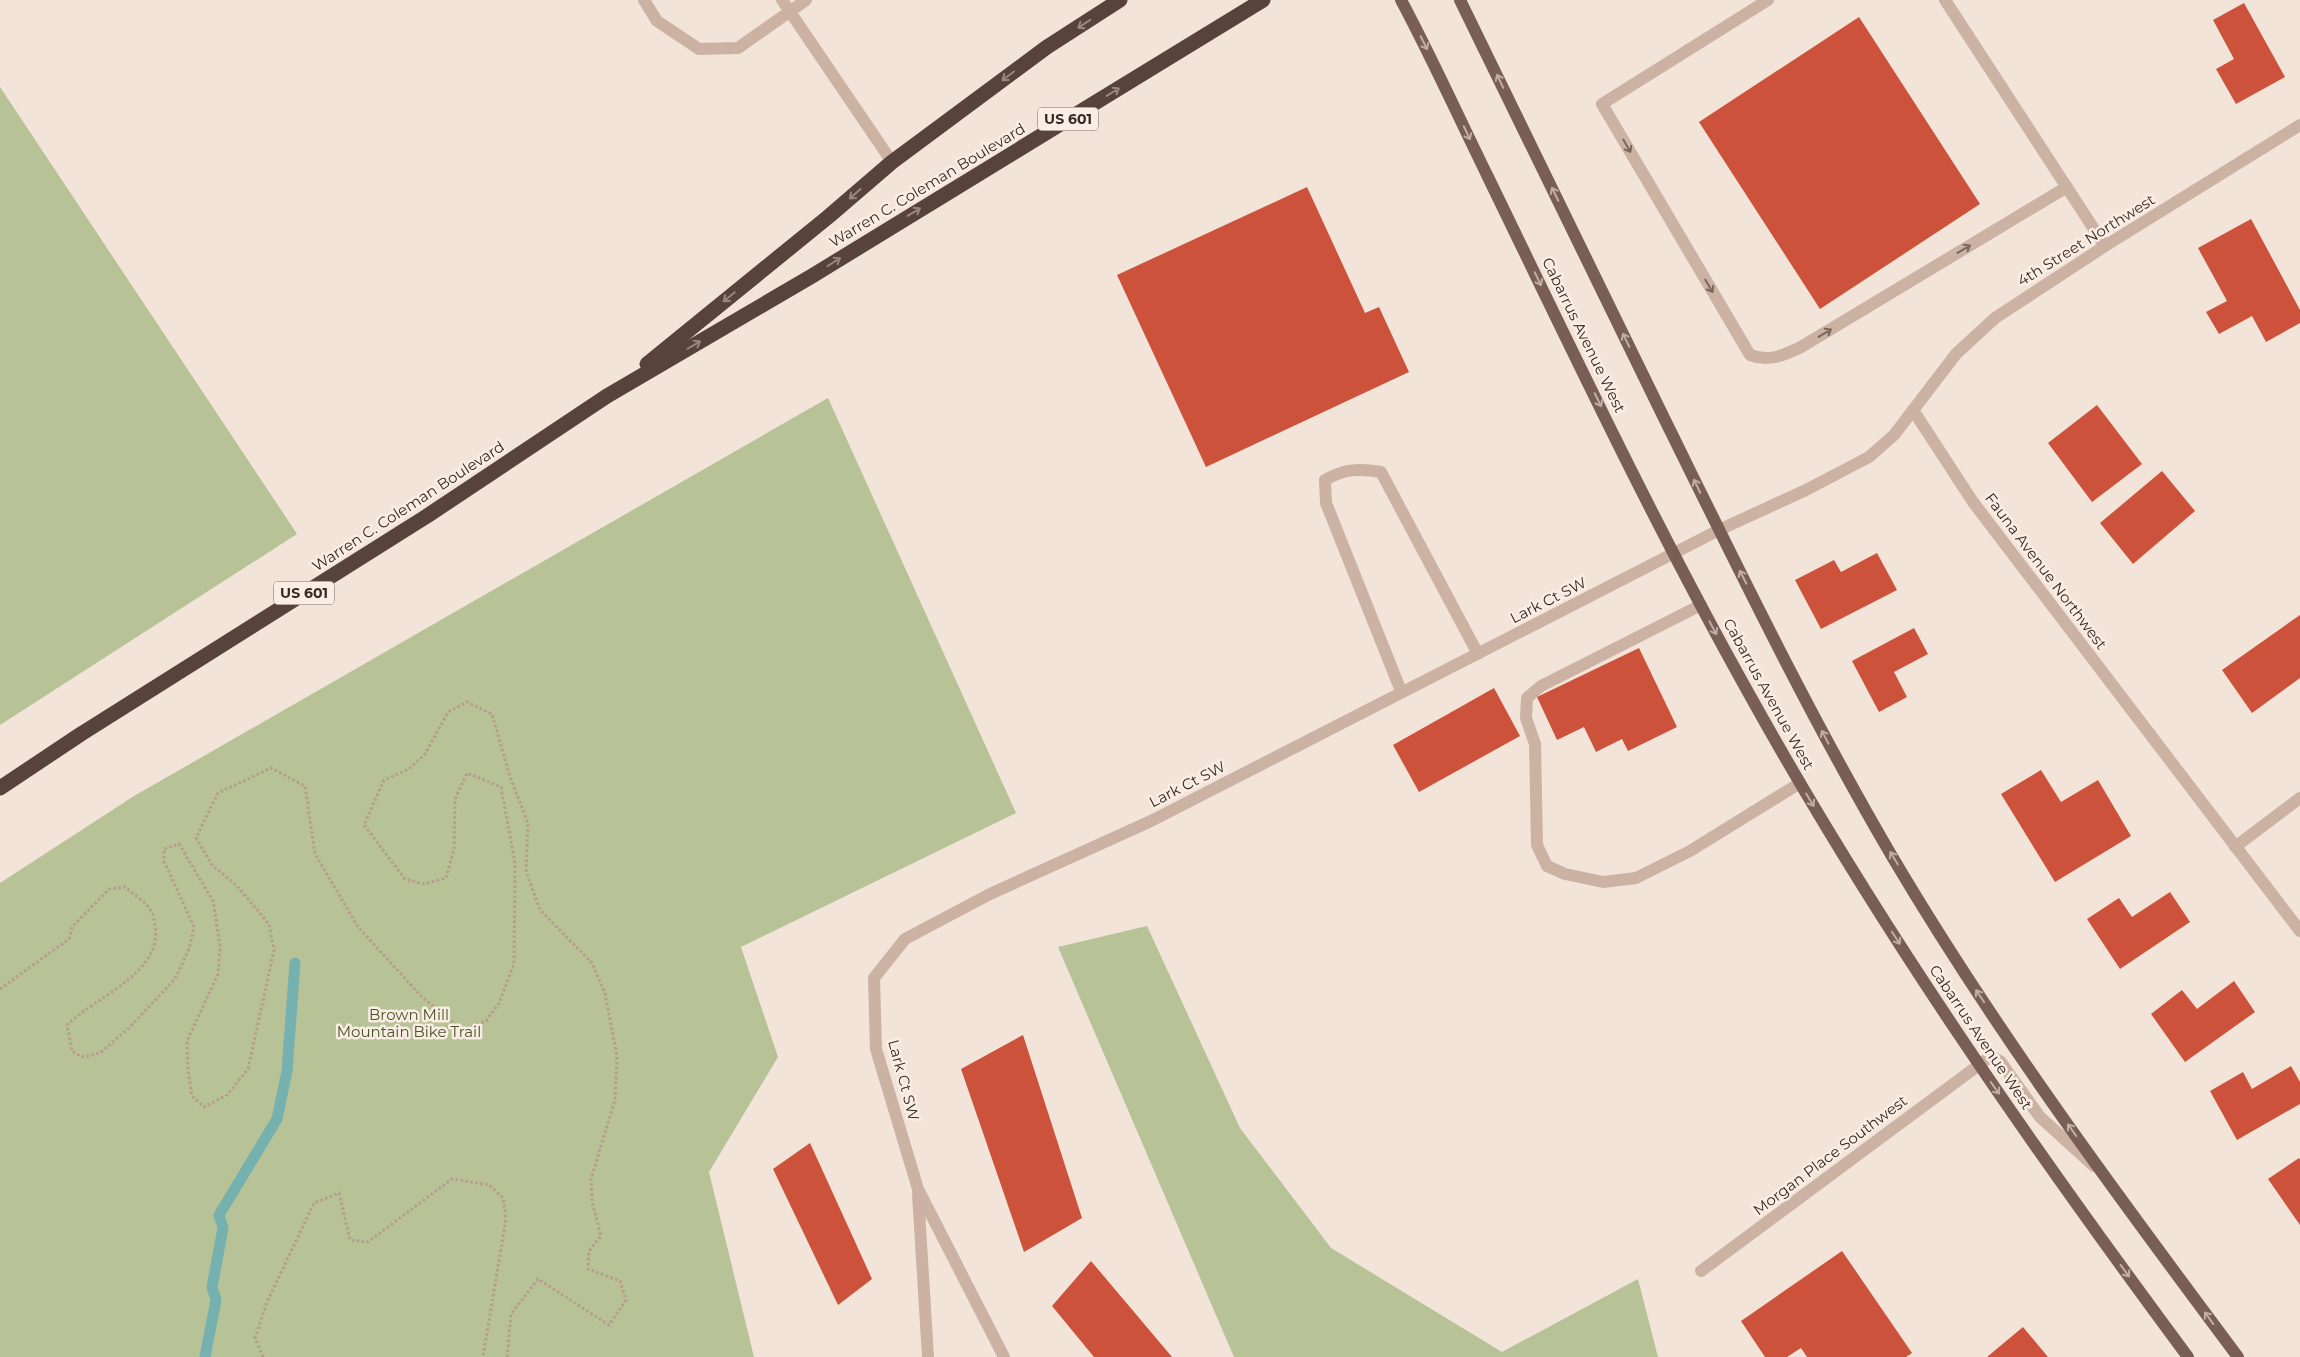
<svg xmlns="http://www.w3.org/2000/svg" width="2300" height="1357" viewBox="0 0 2300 1357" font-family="Montserrat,sans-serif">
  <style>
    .green { fill: #b7c297 }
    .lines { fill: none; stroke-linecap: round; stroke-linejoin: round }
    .stream { stroke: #75b1ae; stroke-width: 11 }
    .building { fill: #cd523b }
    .path { stroke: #b79c8d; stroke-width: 3; stroke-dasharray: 2.5 2.5; stroke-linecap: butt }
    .minor { stroke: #cbb2a3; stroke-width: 12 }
    .major { stroke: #795e56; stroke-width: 12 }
    .highway { stroke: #57423c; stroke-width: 15 }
    .oneway { stroke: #98877f }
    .oneway2 { stroke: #c0ada4 }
    .oneway3 { stroke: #79675e }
    .labels { text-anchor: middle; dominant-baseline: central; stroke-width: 5; stroke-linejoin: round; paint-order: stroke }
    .shield { fill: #faeee4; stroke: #71645f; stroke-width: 1 }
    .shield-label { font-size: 14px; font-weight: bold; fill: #362926 }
    .street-label { font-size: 15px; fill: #362926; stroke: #faeee4 }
    .park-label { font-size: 15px; fill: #495528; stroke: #faeee4 }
  </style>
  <rect width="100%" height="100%" fill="#f2e4d8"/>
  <g class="green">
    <polygon points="0,87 297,534 0,725"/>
    <polygon points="828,398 1016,813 741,947 778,1057 709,1172 754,1357 0,1357 0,883 134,796"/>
    <polygon points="1147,926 1240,1128 1331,1248 1502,1352 1638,1279 1658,1357 1234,1357 1058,947"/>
  </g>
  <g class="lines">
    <polyline class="stream" points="205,1357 216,1300 212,1287 223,1228 219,1215 277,1119 287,1071 295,963"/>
  </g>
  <g class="building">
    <polygon points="2244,3 2285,77 2236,104 2216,69 2234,59 2213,20"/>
    <polygon points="1859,17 1980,204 1820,309 1699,122"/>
    <polygon points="1307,187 1365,313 1379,307 1409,372 1206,467 1117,275"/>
    <polygon points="2251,219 2300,310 2300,323 2266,342 2252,316 2219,334 2206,312 2227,301 2198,248"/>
    <polygon points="2097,405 2142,464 2092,502 2048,443"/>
    <polygon points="2162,471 2195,511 2133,564 2100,523"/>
    <polygon points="1877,553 1897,590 1821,629 1795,580 1834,560 1841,572"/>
    <polygon points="2300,615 2300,678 2252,713 2222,670"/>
    <polygon points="1914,628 1928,654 1894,672 1907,697 1879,712 1852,661"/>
    <polygon points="1639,648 1677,727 1628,751 1622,739 1596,752 1584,727 1557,740 1537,697"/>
    <polygon points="1494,688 1520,736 1419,792 1393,745"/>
    <polygon points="2041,770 2061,802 2098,780 2131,836 2055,882 2001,794"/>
    <polygon points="2170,892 2190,922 2120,969 2087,919 2119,898 2132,917"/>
    <polygon points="2234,981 2255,1012 2185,1062 2151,1014 2182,990 2197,1009"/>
    <polygon points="1023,1035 1082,1218 1024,1252 961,1069"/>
    <polygon points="2291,1066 2300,1082 2300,1104 2237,1140 2210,1091 2243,1072 2252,1089"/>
    <polygon points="810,1143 872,1279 838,1305 773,1169"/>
    <polygon points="2299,1158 2300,1160 2300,1225 2268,1179"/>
    <polygon points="1842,1251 1912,1353 1906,1357 1807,1357 1801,1348 1787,1357 1765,1357 1741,1321"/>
    <polygon points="1091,1261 1172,1357 1094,1357 1052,1306"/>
    <polygon points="2023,1327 2048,1357 1987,1357"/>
  </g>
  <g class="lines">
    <g class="path">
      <path d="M0 989 69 939 72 927 109 889 125 887C133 894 146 902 151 911 154 914 154 921 155 926 163 973 95 997 67 1025L72 1051 82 1057 100 1053 128 1029 175 979 189 949 194 927 164 861V849L179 844 213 901 220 946 218 974 187 1041 188 1071 192 1096 204 1107 227 1095 248 1069 274 950 269 924 236 885 212 865 196 838 218 793 271 768 305 786 315 854 358 927 421 996 462 1030 486 1021 499 1003 514 964 515 863 501 787 467 773 455 799 454 849 446 878 424 884 405 879 364 825 384 780 409 769 425 754 448 712 467 702 492 714 510 777 528 823 526 871 540 910 592 963 605 993 617 1056 615 1100 591 1179 592 1202 601 1236 589 1251 588 1269 620 1281 626 1300 609 1325 538 1279 511 1314 507 1357"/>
      <polyline points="263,1357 255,1338 267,1302 314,1203 339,1193 350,1240 368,1242 452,1179 489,1185 503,1198 506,1219 483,1357"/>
    </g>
    <g class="minor">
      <polyline points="644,0 657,21 699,49 738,48 806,0"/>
      <polyline points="782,0 892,162"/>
      <path d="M1768 0 1602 104 1750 355C1769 362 1782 356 1801 347L2067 187"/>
      <polyline points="1945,0 2105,246"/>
      <polyline points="1913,410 1973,502 2300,931"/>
      <polyline points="1701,605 1541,686 1527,698 1526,718 1535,744 1537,845 1547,866 1565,874 1603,882 1636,878 1690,851 1800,783"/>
      <path d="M1401 691 1326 503 1325 480C1344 469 1359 468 1381 472L1478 654"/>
      <polyline points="2235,847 2300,798"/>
      <polyline points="918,1194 928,1357"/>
      <polyline points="1701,1271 1987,1059 1996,1059 2000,1061 2040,1117 2094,1166"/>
      <polyline points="1004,1357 918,1189 876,1049 874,978 905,939 990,894 1151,821 1719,530 1806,490 1869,457 1894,435 1956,354 1995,318 2105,246 2300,125"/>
    </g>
    <g class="major">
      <path d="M1401 0C1432 58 1459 118 1488 177 1572 350 1654 524 1748 692 1877 925 2030 1144 2188 1357"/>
      <path d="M1460 0C1528 140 1596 279 1664 418 1737 566 1809 715 1893 858 1996 1032 2117 1195 2238 1357"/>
    </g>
    <g class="highway">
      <polyline points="647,364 828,217 892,162 1047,47 1120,0"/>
      <polyline points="0,788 81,734 427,516 607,396 812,276 1263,0"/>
    </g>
  </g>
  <defs><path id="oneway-shaft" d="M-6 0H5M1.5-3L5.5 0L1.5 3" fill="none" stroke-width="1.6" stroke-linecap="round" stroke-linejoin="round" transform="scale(1.25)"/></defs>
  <g class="oneway">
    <use href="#oneway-shaft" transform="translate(1084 24) rotate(147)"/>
    <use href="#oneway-shaft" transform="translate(1008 76) rotate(143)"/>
    <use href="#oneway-shaft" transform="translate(1113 92) rotate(-31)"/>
    <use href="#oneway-shaft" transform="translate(855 194) rotate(139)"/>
    <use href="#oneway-shaft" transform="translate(914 212) rotate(-31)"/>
    <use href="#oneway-shaft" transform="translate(834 262) rotate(-32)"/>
    <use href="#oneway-shaft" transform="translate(729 297) rotate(141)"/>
    <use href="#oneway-shaft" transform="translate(694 345) rotate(-30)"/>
  </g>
  <g class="oneway2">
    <use href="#oneway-shaft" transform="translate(1424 43) rotate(64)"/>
    <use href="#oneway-shaft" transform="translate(1500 81) rotate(-115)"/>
    <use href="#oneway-shaft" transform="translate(1467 133) rotate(65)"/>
    <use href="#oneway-shaft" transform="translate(1555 194) rotate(-116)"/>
    <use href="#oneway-shaft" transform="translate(1538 279) rotate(64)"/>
    <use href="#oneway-shaft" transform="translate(1626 340) rotate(-116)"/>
    <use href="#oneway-shaft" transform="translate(1598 400) rotate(64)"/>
    <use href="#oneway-shaft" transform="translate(1697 486) rotate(-116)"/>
    <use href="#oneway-shaft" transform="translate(1743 577) rotate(-117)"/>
    <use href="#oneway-shaft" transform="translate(1713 628) rotate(62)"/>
    <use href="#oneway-shaft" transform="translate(1825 737) rotate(-118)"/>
    <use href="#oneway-shaft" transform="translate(1810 800) rotate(59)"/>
    <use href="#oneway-shaft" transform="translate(1894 858) rotate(-121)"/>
    <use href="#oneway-shaft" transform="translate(1896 938) rotate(57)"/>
    <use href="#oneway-shaft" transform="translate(1980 996) rotate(-124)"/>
    <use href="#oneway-shaft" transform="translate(1995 1088) rotate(55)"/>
    <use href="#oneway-shaft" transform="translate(2072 1130) rotate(-125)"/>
    <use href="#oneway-shaft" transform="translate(2125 1271) rotate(54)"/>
    <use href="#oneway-shaft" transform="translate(2209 1318) rotate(-126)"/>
  </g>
  <g class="oneway3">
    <use href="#oneway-shaft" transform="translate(1627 146) rotate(60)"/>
    <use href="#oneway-shaft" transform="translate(1964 249) rotate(-31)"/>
    <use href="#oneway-shaft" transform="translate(1709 286) rotate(60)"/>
    <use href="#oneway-shaft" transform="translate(1825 333) rotate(-31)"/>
  </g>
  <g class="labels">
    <g class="shield">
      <rect x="1038" y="107.5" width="60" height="23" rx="4"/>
      <rect x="274" y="581.5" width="60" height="23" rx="4"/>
    </g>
    <g class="shield-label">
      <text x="1068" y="119">US 601</text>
      <text x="304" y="593">US 601</text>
    </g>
    <g class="street-label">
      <text transform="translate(927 185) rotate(-31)">Warren C. Coleman Boulevard</text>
      <text transform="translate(2086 240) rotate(-32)">4th Street Northwest</text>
      <text transform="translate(1584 335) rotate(64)">Cabarrus Avenue West</text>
      <text transform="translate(408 506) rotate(-33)">Warren C. Coleman Boulevard</text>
      <text transform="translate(2046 571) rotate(53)">Fauna Avenue Northwest</text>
      <text transform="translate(1548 600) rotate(-27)">Lark Ct SW</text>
      <text transform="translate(1769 694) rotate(61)">Cabarrus Avenue West</text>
      <text transform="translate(1187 784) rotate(-27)">Lark Ct SW</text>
      <text transform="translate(1981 1037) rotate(56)">Cabarrus Avenue West</text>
      <text transform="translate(904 1080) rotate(75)">Lark Ct SW</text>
      <text transform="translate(1830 1155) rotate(-37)">Morgan Place Southwest</text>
    </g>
    <g class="park-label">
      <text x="409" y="1014">Brown Mill<tspan x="409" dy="17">Mountain Bike Trail</tspan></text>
    </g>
  </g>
</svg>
